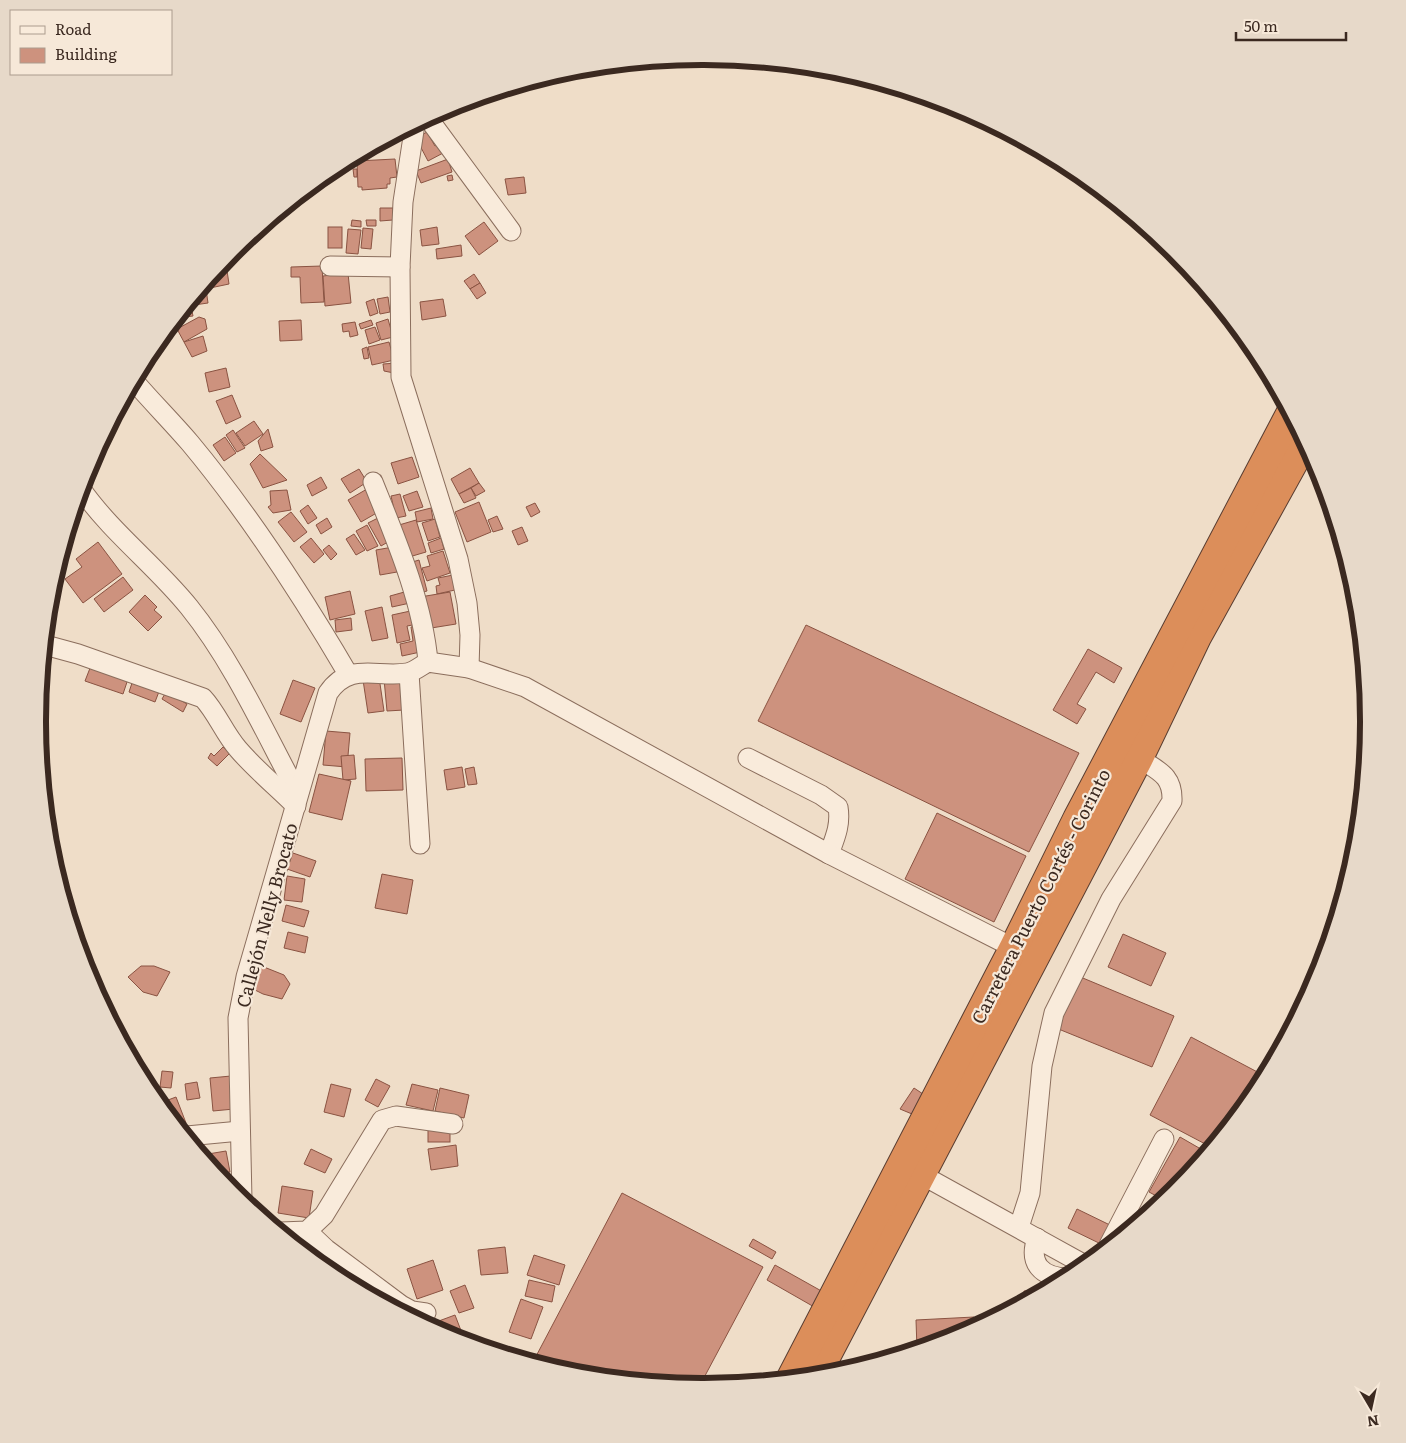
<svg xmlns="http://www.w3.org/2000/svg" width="1406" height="1443" viewBox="0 0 1406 1443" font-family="Literata,serif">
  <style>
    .building { fill: #cd927e; stroke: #8a5342 }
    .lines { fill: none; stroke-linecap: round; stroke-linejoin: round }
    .minor-casing { stroke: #8b6e5d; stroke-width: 21 }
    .highway-casing { stroke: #593d31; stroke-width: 30 }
    .minor { stroke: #f9ebdb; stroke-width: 19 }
    .highway { stroke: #dc8e5a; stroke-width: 28 }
    .labels { text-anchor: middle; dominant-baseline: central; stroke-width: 4.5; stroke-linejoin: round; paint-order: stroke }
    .street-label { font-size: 18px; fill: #3b2920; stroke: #f6e8d8 }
    .rim { fill: none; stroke: #3b2920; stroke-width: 6 }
  </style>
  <rect width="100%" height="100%" fill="#efddc8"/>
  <g class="building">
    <polygon points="427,132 435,146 440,143 445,152 428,161 416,138"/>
    <polygon points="395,159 397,177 390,178 390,184 387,184 387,188 362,190 362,187 358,187 357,161"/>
    <polygon points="448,159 452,172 421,183 416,171"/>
    <polygon points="353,169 357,169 357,177 354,177"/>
    <polygon points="452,175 453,180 448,181 447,176"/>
    <polygon points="524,177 526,193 508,195 505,179"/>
    <polygon points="380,208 393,208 393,220 380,221"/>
    <polygon points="352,220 361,221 361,227 351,226"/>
    <polygon points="366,220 376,220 376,226 367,226"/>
    <polygon points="484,222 498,241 479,255 465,236"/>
    <polygon points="263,226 259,237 252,235"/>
    <rect x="328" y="227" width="14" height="21"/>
    <polygon points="437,227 439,244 422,246 420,230"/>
    <polygon points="363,228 373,229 371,249 361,248"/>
    <polygon points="348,229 361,230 358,254 346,253"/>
    <polygon points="461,245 462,256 437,259 436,249"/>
    <polygon points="226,264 229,284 210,288 209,280 221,265"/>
    <polygon points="322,266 324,302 301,303 300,277 291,277 291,267"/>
    <polygon points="348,273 351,303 325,306 323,276"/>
    <polygon points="474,274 480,283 470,289 464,281"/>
    <polygon points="480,283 486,293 477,299 470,289"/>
    <polygon points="206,289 208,303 187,306 201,290"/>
    <polygon points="388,297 390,312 380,314 377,299"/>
    <polygon points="374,299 378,313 370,316 366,302"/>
    <polygon points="443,299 446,316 422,320 420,302"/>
    <polygon points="191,306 193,316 177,318 186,307"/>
    <polygon points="199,317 205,319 207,329 184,342 177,329"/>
    <polygon points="388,319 393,337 381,340 376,323"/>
    <polygon points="301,320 302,340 280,341 279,321"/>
    <polygon points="371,320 373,325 361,329 359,324"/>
    <polygon points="355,322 358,335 350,337 349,331 343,332 342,324"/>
    <polygon points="375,327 380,340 369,344 365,330"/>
    <polygon points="162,336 165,343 153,351 152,349"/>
    <polygon points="203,336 207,351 192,357 184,342"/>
    <polygon points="389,342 394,360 372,365 368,347"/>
    <polygon points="367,347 369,358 364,359 362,349"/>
    <polygon points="397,363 399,374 384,371 383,364"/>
    <polygon points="226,368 230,387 209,392 205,373"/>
    <polygon points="232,395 241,417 226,424 216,401"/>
    <polygon points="254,421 263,434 245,446 236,433"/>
    <polygon points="268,429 273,447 261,451 258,441"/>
    <polygon points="233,430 245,448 237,452 226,435"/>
    <polygon points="225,437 236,453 224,461 213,445"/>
    <polygon points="260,454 287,480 263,488 250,464"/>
    <polygon points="412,457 419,477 398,484 391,463"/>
    <polygon points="470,468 479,483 459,494 451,479"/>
    <polygon points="359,469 367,482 350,493 341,479"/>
    <polygon points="321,477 327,488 312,496 307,485"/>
    <polygon points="479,483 485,491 476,496 471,488"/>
    <polygon points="471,488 476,498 464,503 459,494"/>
    <polygon points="367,489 380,511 361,522 348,500"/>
    <polygon points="287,490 291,510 273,513 268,507 271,505 270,491"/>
    <polygon points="417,491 423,507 409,511 403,496"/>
    <polygon points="400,494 406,516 396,518 391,496"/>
    <polygon points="479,502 491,532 467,542 455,512"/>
    <polygon points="535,503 540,512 531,517 526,507"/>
    <polygon points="308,505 317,518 308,524 300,511"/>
    <polygon points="431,508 433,519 417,522 415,512"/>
    <polygon points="291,512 307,532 294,542 278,522"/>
    <polygon points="497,516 503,529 493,532 488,520"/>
    <polygon points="380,517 393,539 381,546 368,523"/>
    <polygon points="327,518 332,527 321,534 316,525"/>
    <polygon points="435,519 440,537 428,541 422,523"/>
    <polygon points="416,520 426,552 409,557 399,525"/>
    <polygon points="367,525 378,546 367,551 356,531"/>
    <polygon points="522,527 528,541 518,545 512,531"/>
    <polygon points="354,534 365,550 356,555 346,539"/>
    <polygon points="311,538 324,554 314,563 300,547"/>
    <polygon points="441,538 444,549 431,553 428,543"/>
    <polygon points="98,542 122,574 83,603 65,579 82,567 76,559"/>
    <polygon points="329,545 337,554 331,560 323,550"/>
    <polygon points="393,547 397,572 380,575 376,550"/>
    <polygon points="443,551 450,573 427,581 422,568 430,566 427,556"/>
    <polygon points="419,560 427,591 415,594 406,564"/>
    <polygon points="453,575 455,590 437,594 436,586 440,585 438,578"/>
    <polygon points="123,577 133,590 104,612 94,599"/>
    <polygon points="350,591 355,614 330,620 325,597"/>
    <polygon points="408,591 410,603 392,607 390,596"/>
    <polygon points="450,592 456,624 425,629 420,597"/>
    <polygon points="145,595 157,607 154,610 162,617 148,631 129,612"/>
    <polygon points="382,607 388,638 372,641 365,611"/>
    <polygon points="415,610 418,624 407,626 410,640 397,643 392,615"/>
    <polygon points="351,618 352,630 336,632 335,620"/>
    <polygon points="420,625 425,651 402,656 400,644 413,641 411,627"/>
    <polygon points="806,625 1079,753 1029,852 758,721"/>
    <polygon points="1088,649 1122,668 1114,683 1096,672 1077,704 1086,709 1077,724 1053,710"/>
    <polygon points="92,663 129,676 123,694 85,681"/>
    <polygon points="134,677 160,689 155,702 129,692"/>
    <polygon points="379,677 384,711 368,713 363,680"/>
    <polygon points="401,678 404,710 387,711 384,679"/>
    <polygon points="293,680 315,688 301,722 280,714"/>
    <polygon points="166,692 187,704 183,712 162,699"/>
    <polygon points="326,731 350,733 347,767 323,765"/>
    <polygon points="223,747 230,753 217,766 208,758 211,753 214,756"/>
    <polygon points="354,755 356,779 343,780 341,756"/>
    <polygon points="402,758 403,790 366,791 365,759"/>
    <polygon points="462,767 465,787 447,790 444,770"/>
    <polygon points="474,767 477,784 468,785 465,769"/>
    <polygon points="319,774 351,781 342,820 309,812"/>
    <polygon points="937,813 1026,856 994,922 905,879"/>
    <polygon points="293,853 316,861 310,877 287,869"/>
    <polygon points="382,874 413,880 407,914 375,908"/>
    <polygon points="287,876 305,879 302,902 284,900"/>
    <polygon points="286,905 309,911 304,927 282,921"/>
    <polygon points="288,932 308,937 305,953 284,948"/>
    <polygon points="1123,934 1166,953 1151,986 1108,967"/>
    <polygon points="259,965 284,975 290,984 282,999 263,994 253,989"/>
    <polygon points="141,966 154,966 170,972 157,996 143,992 128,977"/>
    <polygon points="1078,976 1174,1016 1152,1067 1056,1028"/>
    <polygon points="1191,1037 1265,1076 1256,1091 1211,1147 1150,1115"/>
    <polygon points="162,1071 173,1072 171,1088 160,1087"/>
    <polygon points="231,1076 234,1109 213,1111 210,1078"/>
    <polygon points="376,1079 390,1086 378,1107 365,1100"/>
    <polygon points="197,1082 200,1098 187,1100 185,1084"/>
    <polygon points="331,1084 351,1089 344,1117 324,1112"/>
    <polygon points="412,1084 438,1090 433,1111 406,1105"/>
    <polygon points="440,1088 469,1095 464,1118 435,1111"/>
    <polygon points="914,1088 923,1094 912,1114 900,1109"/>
    <polygon points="176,1097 186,1123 178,1126 160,1103"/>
    <rect x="428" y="1127" width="22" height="15"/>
    <polygon points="1180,1137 1206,1152 1173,1192 1164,1200 1149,1192"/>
    <polygon points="456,1145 458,1166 431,1170 428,1149"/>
    <polygon points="311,1149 332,1159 325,1173 304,1164"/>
    <polygon points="226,1151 230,1172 218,1174 209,1164 208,1154"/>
    <polygon points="282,1186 313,1191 309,1218 278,1213"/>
    <polygon points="622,1193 763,1267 699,1387 573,1374 533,1362"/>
    <polygon points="1136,1208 1148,1213 1122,1234"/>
    <polygon points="1077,1209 1112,1226 1103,1245 1068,1228"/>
    <polygon points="753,1239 776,1252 772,1259 749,1246"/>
    <polygon points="505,1247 508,1273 481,1275 478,1250"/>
    <polygon points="534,1255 565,1265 559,1285 527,1275"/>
    <polygon points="433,1260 443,1290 417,1299 407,1269"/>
    <polygon points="775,1265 825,1293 816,1308 767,1280"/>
    <polygon points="529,1280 555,1286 552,1302 525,1296"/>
    <polygon points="465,1285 474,1308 459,1313 450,1291"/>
    <polygon points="1045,1290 1024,1301 1024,1291"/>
    <polygon points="521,1299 543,1307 531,1339 509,1332"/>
    <polygon points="455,1315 465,1341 448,1336 428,1325"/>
    <polygon points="974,1317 974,1328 957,1336 917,1349 916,1320"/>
  </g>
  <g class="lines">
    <g class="minor-casing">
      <g id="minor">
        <polyline points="428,118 511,231"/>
        <polyline points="415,124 403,202 400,267 401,377 458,559 467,603 470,635 469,668"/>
        <polyline points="330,266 400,267"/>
        <path d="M134 381C152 402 172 422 190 443 250 515 301 594 348 674"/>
        <path d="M373 482C395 537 423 602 428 662"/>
        <path d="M81 489C112 533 156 566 189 607 234 663 264 731 298 794"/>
        <path d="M45 645 78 654 203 698C217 713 224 733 238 749 255 769 277 787 296 806"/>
        <polyline points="409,673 420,844"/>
        <path d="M748 758 821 795 838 807C841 825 835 838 829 854"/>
        <polyline points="187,1136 240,1131"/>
        <polyline points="922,1175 1085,1265"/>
        <path d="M242 1200 238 1018 246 977 328 693C350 661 376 678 407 673 414 672 422 665 428 662L469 668 525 687 829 854 1024 953"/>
        <path d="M1019 1227 1030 1193 1042 1066 1054 1013 1111 899 1172 801C1173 775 1158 771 1139 758"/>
        <polyline points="307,1231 326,1249 401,1305 412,1311 426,1313"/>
        <polyline points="281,1232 307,1231 324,1215 382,1120 396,1116 453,1124"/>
        <path d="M1037 1238C1028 1264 1042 1277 1067 1278"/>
        <polyline points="1109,1245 1164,1139"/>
      </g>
    </g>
    <g class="highway-casing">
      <g id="highway">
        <polyline points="816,1376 1139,758 1197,637 1305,442"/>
        <polyline points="791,1378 1014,947 1077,819 1290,414"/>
      </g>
    </g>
    <use href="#minor" class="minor"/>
    <use href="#highway" class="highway"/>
  </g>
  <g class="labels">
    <g class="street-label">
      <text transform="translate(1040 896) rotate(-63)">Carretera Puerto Cortés - Corinto</text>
      <text transform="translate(266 915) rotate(-75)">Callejón Nelly Brocato</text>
    </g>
  </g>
  <path d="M0 0H1406V1443H0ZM702 65H704A656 656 0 0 1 1360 721V722A656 656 0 0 1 704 1378H702A656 656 0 0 1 46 722V721A656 656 0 0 1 702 65Z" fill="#e7d9c9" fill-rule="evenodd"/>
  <path class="rim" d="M702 65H704A656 656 0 0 1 1360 721V722A656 656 0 0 1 704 1378H702A656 656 0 0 1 46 722V721A656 656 0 0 1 702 65Z"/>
  <rect x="10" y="10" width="162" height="65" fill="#f6e8d8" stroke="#ab9c8e"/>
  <rect x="20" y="26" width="25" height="8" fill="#f9ebdb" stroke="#ab9c8e"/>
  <text x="55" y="35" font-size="15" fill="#3b2920">Road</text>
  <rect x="20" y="48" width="25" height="15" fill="#cd927e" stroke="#ab9c8e"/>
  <text x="55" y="60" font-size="15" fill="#3b2920">Building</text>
  <g transform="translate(1371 1408) rotate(171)" stroke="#f6e8d8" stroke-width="4" paint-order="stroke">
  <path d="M0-4L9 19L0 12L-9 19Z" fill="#3b2920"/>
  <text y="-8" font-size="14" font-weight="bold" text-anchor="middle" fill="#3b2920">N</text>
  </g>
  <path d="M1236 32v8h110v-8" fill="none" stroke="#3b2920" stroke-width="2.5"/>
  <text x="1244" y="32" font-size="15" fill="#3b2920" stroke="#f6e8d8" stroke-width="4" paint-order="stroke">50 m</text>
</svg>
